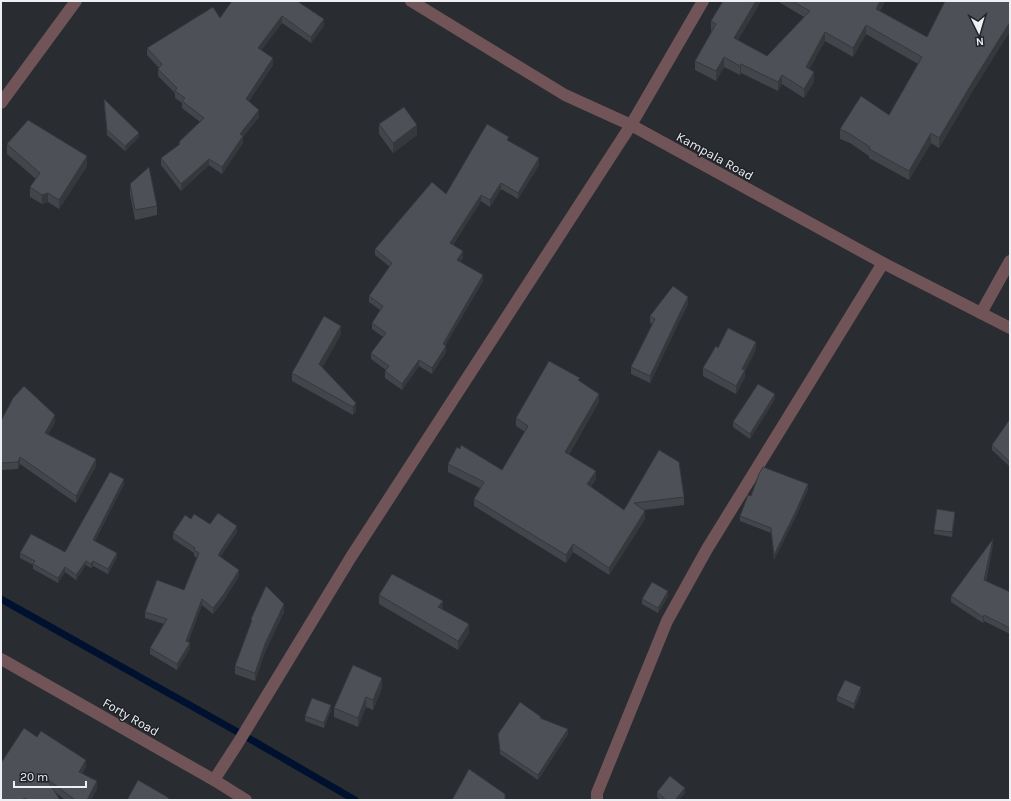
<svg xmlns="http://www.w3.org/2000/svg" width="1011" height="801" viewBox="0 0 1011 801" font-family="Karla,sans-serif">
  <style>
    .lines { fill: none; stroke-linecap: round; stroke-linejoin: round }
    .stream { stroke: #00102f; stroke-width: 7 }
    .street { stroke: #715458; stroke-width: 12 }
    .wall { fill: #42454a }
    .shaded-wall { fill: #36383c }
    .building { fill: #4d5056; stroke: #36383c }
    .labels { text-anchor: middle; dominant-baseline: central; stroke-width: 3; stroke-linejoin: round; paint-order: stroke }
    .street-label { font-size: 13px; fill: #eeeff3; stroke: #1f2227 }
  </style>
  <rect width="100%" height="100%" fill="#292c31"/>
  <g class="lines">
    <polyline class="stream" points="1,599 243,735 355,800"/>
    <g class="street">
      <polyline points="411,1 565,95 631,125 883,263 1010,328"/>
      <polyline points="1,103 76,1"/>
      <polyline points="981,313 1010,261"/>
      <polyline points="1,659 214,780 246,800"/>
      <polyline points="214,780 238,743 351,557 631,125 703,1"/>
      <polyline points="597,800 597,793 667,621 707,549 883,263"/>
    </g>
  </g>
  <g class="wall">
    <polygon points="232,1 324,26 311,43 282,23 261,50 273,65 249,101 259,117 243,137 243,143 222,174 209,165 181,191 161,165 161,158 179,145 179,142 200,122 182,108 182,103 175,98 175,93 158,76 158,69 159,68 147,55 147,48 220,18"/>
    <polygon points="723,1 761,1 738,40 767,56 804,17 777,1 885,1 880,11 927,37 1010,1 1010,31 975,87 939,148 931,143 909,180 869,158 869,156 850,143 840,139 840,129 889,115 918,64 866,34 853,57 825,41 809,69 814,82 804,98 782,84 778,91 741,73 740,75 724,67 716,81 695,70 695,61 712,31 711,31 711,21"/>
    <polygon points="104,99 139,137 125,151 107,135 104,104"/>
    <polygon points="379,124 417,135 393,153 379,134"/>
    <polygon points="509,141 539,165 518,199 501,189 490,207 481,201 453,245 463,258 460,262 483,281 445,345 446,352 432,374 419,366 402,390 385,378 385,371 386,370 371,359 371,353 383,337 372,329 372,323 380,310 369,302 369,296 390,267 375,255 375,249 446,194"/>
    <polygon points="7,144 87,166 59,209 48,202 42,204 30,197 30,187 36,179 7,154"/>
    <polygon points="130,184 157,206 157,215 135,220 130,194"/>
    <polygon points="688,304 679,322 650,383 631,374 631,367 652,324 650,323 650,316"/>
    <polygon points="341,334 322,368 356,403 356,411 353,415 292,381 292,373"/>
    <polygon points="718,348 756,349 745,371 745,377 736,394 703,376 703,368"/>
    <polygon points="580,381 599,402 569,454 596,479 591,487 624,510 659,450 684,497 684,505 644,510 645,519 609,575 573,552 566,563 474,506 474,499 480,488 448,472 448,464 502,470 525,432 516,426 516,418"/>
    <polygon points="775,399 750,439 733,427 733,422"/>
    <polygon points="1010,419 1010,467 992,450 992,445"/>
    <polygon points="1,421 55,422 48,434 96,466 76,503 20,464 18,469 1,470"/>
    <polygon points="124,484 95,541 117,557 108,574 93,566 91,568 86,565 76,580 65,572 58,583 33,569 33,565 20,558 20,553 65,552"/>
    <polygon points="808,489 795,518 774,560 771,533 740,521 740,516 751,496"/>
    <polygon points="955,517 952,537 934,534 934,530"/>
    <polygon points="191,519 210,524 237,532 220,557 239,576 224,600 213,614 202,605 188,642 190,649 177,670 150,654 150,648 164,624 145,618 145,612 184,590 197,558 194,556 194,553 173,539 173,533"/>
    <polygon points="993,545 986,581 1010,592 1010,634 984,621 983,623 951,602 951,596"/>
    <polygon points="379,595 443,610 469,633 458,650 379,604"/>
    <polygon points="668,596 658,613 642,604 642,599"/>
    <polygon points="284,612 265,652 255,681 235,674 235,666 251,625 251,619"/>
    <polygon points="382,688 373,710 366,707 358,727 334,717 334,708"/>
    <polygon points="861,692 854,709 837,701 837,696"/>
    <polygon points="331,710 324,728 305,721 305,716"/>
    <polygon points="541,718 568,734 538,780 500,754 498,734"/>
    <polygon points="1,763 86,767 82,774 97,789 91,800 65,800 55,792 60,800 1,800"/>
    <polygon points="657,792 685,793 679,800 660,800 657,797"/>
  </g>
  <g class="shaded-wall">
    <polygon points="756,1 761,1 734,47 734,38"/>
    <polygon points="880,1 885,1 876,18 876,9"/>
    <polygon points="282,16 282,23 258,55 258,48"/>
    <polygon points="324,19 324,26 311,43 311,37"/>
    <polygon points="1010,22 1010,31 975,87 939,148 939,138 975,78"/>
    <polygon points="866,25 866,34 853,57 853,48"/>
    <polygon points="825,32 825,41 806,76 806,67"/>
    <polygon points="724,57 724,67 716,81 716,71"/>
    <polygon points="273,58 273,65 246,106 246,99"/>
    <polygon points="741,64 741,73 740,75 740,66"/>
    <polygon points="814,72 814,82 804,98 804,89"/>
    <polygon points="782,75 782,84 778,91 778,82"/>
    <polygon points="259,110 259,117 243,137 243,143 222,174 222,167 240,134"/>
    <polygon points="417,125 417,135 393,153 393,143"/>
    <polygon points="139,133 139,137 125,151 125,146"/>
    <polygon points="931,133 931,143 909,180 909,171"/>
    <polygon points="87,156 87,166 59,209 59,200"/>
    <polygon points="539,158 539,165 518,199 518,193"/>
    <polygon points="209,159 209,165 181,191 181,184"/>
    <polygon points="501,183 501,189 490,207 490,200"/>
    <polygon points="48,193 48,202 42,204 42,195"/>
    <polygon points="481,195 481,201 450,250 450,243"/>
    <polygon points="463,251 463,258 457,266 457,260"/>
    <polygon points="483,275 483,281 443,350 443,344"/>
    <polygon points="688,297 688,304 679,322 650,383 650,376 679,315"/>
    <polygon points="341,326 341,334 319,373 319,364"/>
    <polygon points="756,342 756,349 745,371 745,377 736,394 736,386 742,369"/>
    <polygon points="446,346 446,352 432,374 432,368"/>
    <polygon points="419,360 419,366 402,390 402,384"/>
    <polygon points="599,394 599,402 565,459 565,452"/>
    <polygon points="775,394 775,399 750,439 750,434"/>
    <polygon points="356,403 356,411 353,415 353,407"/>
    <polygon points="55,415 55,422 45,440 45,433"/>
    <polygon points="20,457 20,464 18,469 18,462"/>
    <polygon points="96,459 96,466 76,503 76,496"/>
    <polygon points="596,471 596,479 587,492 587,484"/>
    <polygon points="124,479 124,484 93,545 93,540"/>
    <polygon points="808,484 808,489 795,518 774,560 774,555"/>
    <polygon points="645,511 645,519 609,575 609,568"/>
    <polygon points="955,512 955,517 952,537 952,532"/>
    <polygon points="237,526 237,532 218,561 218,555"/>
    <polygon points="993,539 993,545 984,586 984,580"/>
    <polygon points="573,544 573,552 566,563 566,555"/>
    <polygon points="117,553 117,557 108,574 108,569"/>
    <polygon points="86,561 86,565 76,580 76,575"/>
    <polygon points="93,561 93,566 91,568 91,564"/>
    <polygon points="65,567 65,572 58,583 58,578"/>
    <polygon points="239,570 239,576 224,600 213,614 213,608"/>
    <polygon points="668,591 668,596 658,613 658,608"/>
    <polygon points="202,599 202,605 186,647 186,641"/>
    <polygon points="443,601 443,610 438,607"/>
    <polygon points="284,604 284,612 265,652 255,681 255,673 265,644"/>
    <polygon points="984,615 984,621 983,623 983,617"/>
    <polygon points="469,624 469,633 458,650 458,641"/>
    <polygon points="190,643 190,649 177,670 177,664"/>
    <polygon points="382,678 382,688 373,710 373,700"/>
    <polygon points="861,687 861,692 854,709 854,704"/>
    <polygon points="366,697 366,707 358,727 358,718"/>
    <polygon points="331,705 331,710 324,728 324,723"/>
    <polygon points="568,729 568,734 538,780 538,775"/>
    <polygon points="86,760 86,767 79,779 79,772"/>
    <polygon points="97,781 97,789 91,800 87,800"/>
    <polygon points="685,788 685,793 679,800 675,800"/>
  </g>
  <g class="building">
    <polygon points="232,1 297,1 324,19 311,37 282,16 258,48 273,58 246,99 259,110 240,134 243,136 222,167 209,159 181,184 161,158 180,144 179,142 204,118 182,101 185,98 175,91 177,88 158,69 162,64 147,48 213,7 220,18"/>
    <polygon points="723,1 756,1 734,38 767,56 810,11 792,1 880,1 876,9 927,37 945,1 1010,1 1010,22 975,78 939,138 931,133 909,171 869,149 870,147 850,134 840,129 861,96 889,115 922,57 866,25 853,48 825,32 806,67 814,72 804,89 782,75 778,82 741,64 740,66 724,57 716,71 695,61 716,24 711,21"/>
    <polygon points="104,99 139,133 125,146 107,130"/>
    <polygon points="404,107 417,125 393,143 379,124"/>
    <polygon points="28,120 87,156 59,200 48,193 42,195 30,187 40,173 7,144"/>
    <polygon points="487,124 509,137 507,140 539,158 518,193 501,183 490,200 481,195 450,243 463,251 457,260 483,275 443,344 446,346 432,368 419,360 402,384 385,371 389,366 371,353 386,333 372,323 383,306 369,296 392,263 375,249 432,182 446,194"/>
    <polygon points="149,167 157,206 135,210 130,184"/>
    <polygon points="673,286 688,297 679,315 650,376 631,367 655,319 650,316"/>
    <polygon points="324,316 341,326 319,364 356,403 353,407 292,373"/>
    <polygon points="728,328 756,342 742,369 745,370 736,386 703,368 716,346 718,348"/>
    <polygon points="549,361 580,378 578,380 599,394 565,452 596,471 587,484 624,510 659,450 679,462 684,497 634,503 645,511 609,568 573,544 566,555 474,499 484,482 448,464 457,447 460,449 461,445 502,470 528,426 516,418"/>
    <polygon points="758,384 775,394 750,434 733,422"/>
    <polygon points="24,386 55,415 45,433 96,459 76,496 20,457 18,462 1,463 1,421 13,398"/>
    <polygon points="1010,419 1010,462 992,445"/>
    <polygon points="763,467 808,484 795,513 774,555 771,528 740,516 748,495 751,496 759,474"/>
    <polygon points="110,472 124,479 93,540 117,553 108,569 93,561 91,564 86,561 76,575 65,567 58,578 33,564 35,561 20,553 31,534 65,552"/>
    <polygon points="937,509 955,512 952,532 934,530"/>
    <polygon points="218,513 237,526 218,555 239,570 224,594 213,608 202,599 186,641 190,643 177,664 150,648 167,619 145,612 157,580 184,590 199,553 194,550 195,548 173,533 185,515 191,519 194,514 210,524"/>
    <polygon points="993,539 984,580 1010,592 1010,628 984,615 983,617 951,596"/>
    <polygon points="392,574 443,601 438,607 469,624 458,641 379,595"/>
    <polygon points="652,582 668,591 658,608 642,599"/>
    <polygon points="266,586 284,604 265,644 255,673 235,666 252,620 251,619"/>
    <polygon points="353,665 382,678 373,700 366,697 358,718 334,708"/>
    <polygon points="845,680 861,687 854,704 837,696"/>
    <polygon points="312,698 331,705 324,723 305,716"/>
    <polygon points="520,702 541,717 540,718 568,729 538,775 500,750 498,734"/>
    <polygon points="24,728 37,737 41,731 86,760 79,772 97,781 87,800 75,800 46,778 60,800 28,800 24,798 23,800 1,800 1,763"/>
    <polygon points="469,769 505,794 505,800 452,800"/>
    <polygon points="670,776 685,788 675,800 666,800 657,792"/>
    <polygon points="138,780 169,798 167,800 127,800"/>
  </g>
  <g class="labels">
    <g class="street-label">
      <text transform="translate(715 156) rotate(29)">Kampala Road</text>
      <text transform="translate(131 717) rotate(30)">Forty Road</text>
    </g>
  </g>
  <rect width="1011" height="801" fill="none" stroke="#eeeff3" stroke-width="4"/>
  <g transform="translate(979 32) rotate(175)" stroke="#1f2227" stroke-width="3" paint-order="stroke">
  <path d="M0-3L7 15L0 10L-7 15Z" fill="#eeeff3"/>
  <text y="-6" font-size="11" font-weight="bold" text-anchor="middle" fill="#eeeff3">N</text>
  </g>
  <path d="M14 781v6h72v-6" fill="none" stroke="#eeeff3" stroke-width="2"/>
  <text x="20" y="781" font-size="12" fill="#eeeff3" stroke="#1f2227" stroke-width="3" paint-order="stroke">20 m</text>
</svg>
